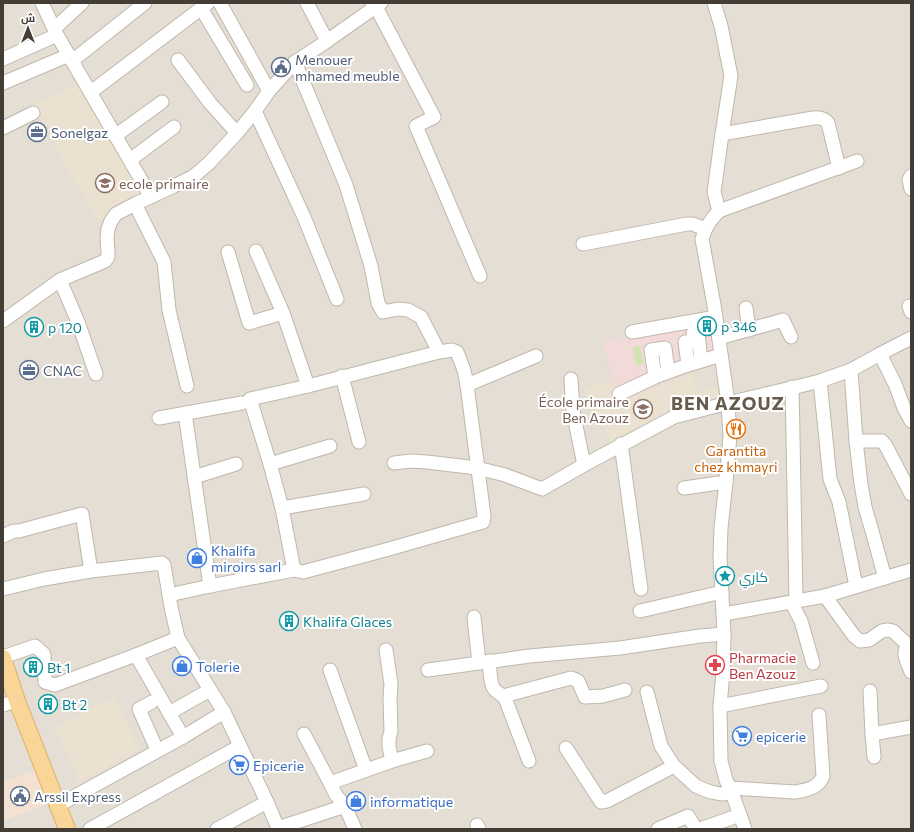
<svg xmlns="http://www.w3.org/2000/svg" width="914" height="832" viewBox="0 0 914 832" font-family="Commissioner,Cairo,sans-serif">
  <style>
    .residential { fill: #e5ded4 }
    .commercial { fill: #f3e2d1 }
    .education { fill: #eae1d0 }
    .medical { fill: #f2dad9 }
    .green { fill: #d1e4b0 }
    .lines { fill: none; stroke-linecap: round; stroke-linejoin: round }
    .minor-casing { stroke: #bfb7ab; stroke-width: 15 }
    .major-casing { stroke: #ddb068; stroke-width: 18 }
    .minor { stroke: #fff; stroke-width: 13 }
    .major { stroke: #f9d597; stroke-width: 16 }
    .labels { text-anchor: middle; dominant-baseline: central; stroke-width: 4; stroke-linejoin: round; paint-order: stroke }
    .service-label { font-size: 14px; fill: #4e5e75; stroke: #fff; text-anchor: start }
    .education-label { font-size: 14px; fill: #785e54; stroke: #fff; text-anchor: start }
    .culture-label { font-size: 14px; fill: #0d838f; stroke: #fff; text-anchor: start }
    .food-label { font-size: 14px; fill: #c56008; stroke: #fff }
    .shop-label { font-size: 14px; fill: #366cbe; stroke: #fff; text-anchor: start }
    .health-label { font-size: 14px; fill: #be3a42; stroke: #fff; text-anchor: start }
    .district-label { font-size: 18px; font-weight: bold; letter-spacing: 1px; fill: #665a4d; stroke: #fff }
  </style>
  <rect width="100%" height="100%" fill="#f2ede5"/>
  <rect class="residential" x="3" y="3" width="908" height="826"/>
  <polygon class="commercial" points="37,770 49,803 3,821 3,782"/>
  <g class="education">
    <polygon points="79,84 141,194 99,221 69,173 35,103"/>
    <polygon points="692,373 699,392 720,384 723,398 613,445 583,390 611,380 617,403"/>
    <polygon points="115,697 139,750 79,782 55,727"/>
  </g>
  <polygon class="medical" points="712,320 716,362 618,402 603,341"/>
  <polygon class="green" points="640,346 644,364 636,365 633,347"/>
  <g class="lines">
    <g class="minor-casing">
      <g id="minor">
        <polyline points="42,3 57,35 151,197"/>
        <polyline points="220,3 269,91"/>
        <polyline points="307,3 327,41"/>
        <polyline points="372,3 376,7 434,117 416,126 480,276"/>
        <path d="M714 3 721 26 731 76 722 134 714 192 719 211C711 219 705 227 702 239L714 305 728 403 730 436 726 482 721 528 720 557 724 634 723 672 720 706 721 761 726 780 732 793 745 829"/>
        <polyline points="201,8 247,85"/>
        <polyline points="54,29 82,3"/>
        <polyline points="3,59 57,35"/>
        <polyline points="178,60 210,103 237,133"/>
        <polyline points="72,61 145,3"/>
        <polyline points="3,83 69,55"/>
        <polyline points="91,92 208,3"/>
        <polyline points="255,111 304,217 337,299"/>
        <polyline points="3,128 33,113"/>
        <path d="M722 134 813 118C820 117 824 118 828 123L839 168"/>
        <polyline points="115,136 162,102"/>
        <polyline points="130,160 174,127"/>
        <polyline points="911,176 909,180 911,189"/>
        <polyline points="135,204 164,262 169,310 187,386"/>
        <polyline points="719,211 857,161"/>
        <polyline points="583,244 687,224 693,224 705,229"/>
        <polyline points="256,251 283,313"/>
        <polyline points="228,252 249,323 283,313 308,386"/>
        <polyline points="60,280 78,322 96,374"/>
        <polyline points="909,306 911,312"/>
        <polyline points="746,308 749,330"/>
        <polyline points="3,321 60,280 105,261 108,257 108,252 107,238 108,229 111,221 116,214 135,204 174,186 194,176 209,163 237,133 255,111 269,91 295,62 318,47 327,41 381,3"/>
        <polyline points="632,332 716,317"/>
        <polyline points="719,338 783,320 791,337"/>
        <polyline points="439,352 452,350 457,352 464,370 467,385"/>
        <polyline points="880,354 895,384 904,408 911,421"/>
        <polyline points="688,365 685,342 694,342 693,333 698,333 701,361"/>
        <polyline points="851,370 856,441 882,441 886,446 911,494"/>
        <polyline points="342,376 359,442"/>
        <polyline points="655,377 651,350 665,348 668,372"/>
        <polyline points="571,379 573,411 584,465"/>
        <polyline points="820,381 830,479 839,502 856,586"/>
        <polyline points="792,387 793,436 796,601"/>
        <polyline points="619,394 655,377 688,365 721,355"/>
        <polyline points="185,413 210,586"/>
        <polyline points="159,418 242,403"/>
        <polyline points="856,441 861,484 865,507 872,531 885,578"/>
        <polyline points="621,444 641,589"/>
        <polyline points="394,463 411,461 427,462 477,468 505,475 542,489 584,465 674,417 728,403 800,386 820,381 851,370 880,354 911,338"/>
        <polyline points="270,464 330,446"/>
        <polyline points="194,477 236,464"/>
        <polyline points="684,488 726,482"/>
        <polyline points="282,508 364,494"/>
        <polyline points="3,536 14,531 19,531 82,514 91,571"/>
        <polyline points="294,570 282,508 270,464 250,399 308,386 439,352 421,317 408,310 398,309 383,312 378,303 371,266 346,185 295,62"/>
        <polyline points="3,589 44,579 91,571 162,563 164,565 171,607 178,638 224,712 267,802 278,828 345,806"/>
        <polyline points="169,595 210,586 294,570 303,572 389,549 483,522 484,516 467,385 536,356"/>
        <path d="M825 596 854 636 860 641 869 640 882 631 888 630 893 631 908 645C901 654 908 663 911 672"/>
        <polyline points="791,602 801,621 813,663"/>
        <polyline points="640,611 722,592"/>
        <polyline points="724,614 825,596 911,570"/>
        <polyline points="474,617 479,663"/>
        <polyline points="386,650 391,684 390,699 391,731 389,739 389,747 392,761"/>
        <polyline points="136,655 183,737"/>
        <polyline points="3,657 35,646 44,654 45,682 55,685 136,655 178,638"/>
        <path d="M489 661C490 668 490 686 495 690 498 693 502 695 505 698L529 761"/>
        <polyline points="330,670 366,770"/>
        <polyline points="428,670 530,656 620,648 700,636 724,634"/>
        <polyline points="870,691 872,734"/>
        <polyline points="647,692 661,746 674,766 696,786 705,790 711,792 721,794 732,793"/>
        <polyline points="503,696 571,678 578,681 585,697 603,696 625,690"/>
        <polyline points="152,702 139,709 157,750"/>
        <polyline points="3,705 17,701"/>
        <polyline points="720,706 821,686"/>
        <polyline points="169,713 210,690"/>
        <polyline points="304,734 330,783"/>
        <polyline points="566,748 601,802 607,801 674,766"/>
        <polyline points="874,757 872,734 911,727"/>
        <path d="M730 788 795 792C806 790 819 788 823 776L819 715"/>
        <polyline points="57,806 183,737 224,712"/>
        <polyline points="477,825 479,829"/>
        <polyline points="90,829 240,746"/>
        <polyline points="217,829 267,802"/>
        <polyline points="355,829 345,806 336,795 330,783 392,761 427,751"/>
        <polyline points="658,829 688,816 696,829"/>
        <polyline points="700,829 740,815"/>
      </g>
    </g>
    <g class="major-casing">
      <polyline id="major" points="3,658 17,701 67,829"/>
    </g>
    <use href="#minor" class="minor"/>
    <use href="#major" class="major"/>
  </g>
  <defs>
    <g id="civic-ring" transform="scale(1)"><circle r="9.5" fill="#fff" stroke="#5c6f8a" stroke-width="1.5"/><path d="M-.6-6.5H3V-4.5H.6V-3L4-1V1h2V6H-6V1h2V-1L-.6-3ZM-1.2 2.5V6h2.4V2.5Z" fill="#5c6f8a"/></g>
    <g id="office-ring" transform="scale(1)"><circle r="9.5" fill="#fff" stroke="#5c6f8a" stroke-width="1.5"/><path d="M-6-3h4V-5.5h4V-3h4V5H-6ZM-1-4.5V-3h2v-1.5ZM-6 0V1H6V0Z" fill="#5c6f8a"/></g>
    <g id="school-ring" transform="scale(1)"><circle r="9.5" fill="#fff" stroke="#8d6e63" stroke-width="1.5"/><path d="M0-5L7-2L0 1L-7-2ZM-4 1L0 2.5L4 1V4Q0 6-4 4Z" fill="#8d6e63"/></g>
    <g id="building-ring" transform="scale(1)"><circle r="9.5" fill="#fff" stroke="#0f9aa8" stroke-width="1.5"/><path d="M-4-6H4V6H1V3H-1V6H-4ZM-2.5-4.3h1.7v1.8h-1.7ZM.8-4.3h1.7v1.8H.8ZM-2.5-1h1.7V.8h-1.7ZM.8-1h1.7V.8H.8Z" fill="#0f9aa8"/></g>
    <g id="restaurant-ring" transform="scale(1)"><circle r="9.5" fill="#fff" stroke="#e8710a" stroke-width="1.5"/><path d="M-5-6h1v4h1v-4h1v4h1v-4h1v5L-1.5 .5V6h-2V.5L-5-1ZM5-6V6H3V1.5H1.5Q1.5-4 5-6Z" fill="#e8710a"/></g>
    <g id="shop-ring" transform="scale(1)"><circle r="9.5" fill="#fff" stroke="#3f7fe0" stroke-width="1.5"/><path d="M-5-2.5h2.3a2.7 3.5 0 0 1 5.4 0H5L5.5 6h-11ZM-1.5-2.5h3a1.5 2.3 0 0 0-3 0Z" fill="#3f7fe0"/></g>
    <g id="sight-ring" transform="scale(1)"><circle r="9.5" fill="#fff" stroke="#0f9aa8" stroke-width="1.5"/><path d="M0-6L1.8-2.2L6-1.7L2.9 1.2L3.7 5.4L0 3.3L-3.7 5.4L-2.9 1.2L-6-1.7L-1.8-2.2Z" fill="#0f9aa8"/></g>
    <g id="pharmacy-ring" transform="scale(1)"><circle r="9.5" fill="#fff" stroke="#e0444e" stroke-width="1.5"/><path d="M-2-6h4v4h4v4h-4v4h-4v-4h-4v-4h4Z" fill="#e0444e"/></g>
    <g id="supermarket-ring" transform="scale(1)"><circle r="9.5" fill="#fff" stroke="#3f7fe0" stroke-width="1.5"/><path d="M-6-5.5h2.5l.6 2H6L4.5 2H-2.5L-4.4-4H-6ZM-1.5 3.2a1.3 1.3 0 1 0 .1 0ZM3 3.2a1.3 1.3 0 1 0 .1 0Z" fill="#3f7fe0"/></g>
  </defs>
  <g fill-rule="evenodd">
    <use href="#civic-ring" x="281" y="67"/>
    <use href="#office-ring" x="37" y="132"/>
    <use href="#school-ring" x="105" y="183"/>
    <use href="#building-ring" x="707" y="326"/>
    <use href="#building-ring" x="34" y="327"/>
    <use href="#office-ring" x="29" y="370"/>
    <use href="#school-ring" x="643" y="409"/>
    <use href="#restaurant-ring" x="736" y="429"/>
    <use href="#shop-ring" x="197" y="558"/>
    <use href="#sight-ring" x="725" y="576"/>
    <use href="#building-ring" x="289" y="621"/>
    <use href="#pharmacy-ring" x="715" y="665"/>
    <use href="#shop-ring" x="182" y="666"/>
    <use href="#building-ring" x="33" y="667"/>
    <use href="#building-ring" x="48" y="704"/>
    <use href="#supermarket-ring" x="742" y="736"/>
    <use href="#supermarket-ring" x="239" y="765"/>
    <use href="#civic-ring" x="20" y="796"/>
    <use href="#shop-ring" x="356" y="801"/>
  </g>
  <g class="labels">
    <g class="service-label">
      <text x="295" y="59">Menouer<tspan x="295" dy="16">mhamed meuble</tspan></text>
      <text x="51" y="132">Sonelgaz</text>
      <text x="43" y="370">CNAC</text>
      <text x="34" y="796">Arssil Express</text>
    </g>
    <g class="education-label">
      <text x="119" y="183">ecole primaire</text>
      <text x="629" y="401" text-anchor="end">École primaire<tspan x="629" dy="16">Ben Azouz</tspan></text>
    </g>
    <g class="culture-label">
      <text x="721" y="326">p 346</text>
      <text x="48" y="327">p 120</text>
      <text x="739" y="576">كاري</text>
      <text x="303" y="621">Khalifa Glaces</text>
      <text x="47" y="667">Bt 1</text>
      <text x="62" y="704">Bt 2</text>
    </g>
    <g class="food-label">
      <text x="736" y="450">Garantita<tspan x="736" dy="16">chez khmayri</tspan></text>
    </g>
    <g class="shop-label">
      <text x="211" y="550">Khalifa<tspan x="211" dy="16">miroirs sarl</tspan></text>
      <text x="196" y="666">Tolerie</text>
      <text x="756" y="736">epicerie</text>
      <text x="253" y="765">Epicerie</text>
      <text x="370" y="801">informatique</text>
    </g>
    <g class="health-label">
      <text x="729" y="657">Pharmacie<tspan x="729" dy="16">Ben Azouz</tspan></text>
    </g>
    <g class="district-label">
      <text x="728" y="403">BEN AZOUZ</text>
    </g>
  </g>
  <rect width="914" height="832" fill="none" stroke="#443d35" stroke-width="8"/>
  <g transform="translate(28 28)" stroke="#ffffff" stroke-width="3" paint-order="stroke">
  <path d="M0-3L7 15L0 10L-7 15Z" fill="#443d35"/>
  <text y="-6" font-size="11" font-weight="bold" text-anchor="middle" fill="#443d35">ش</text>
  </g>
</svg>
